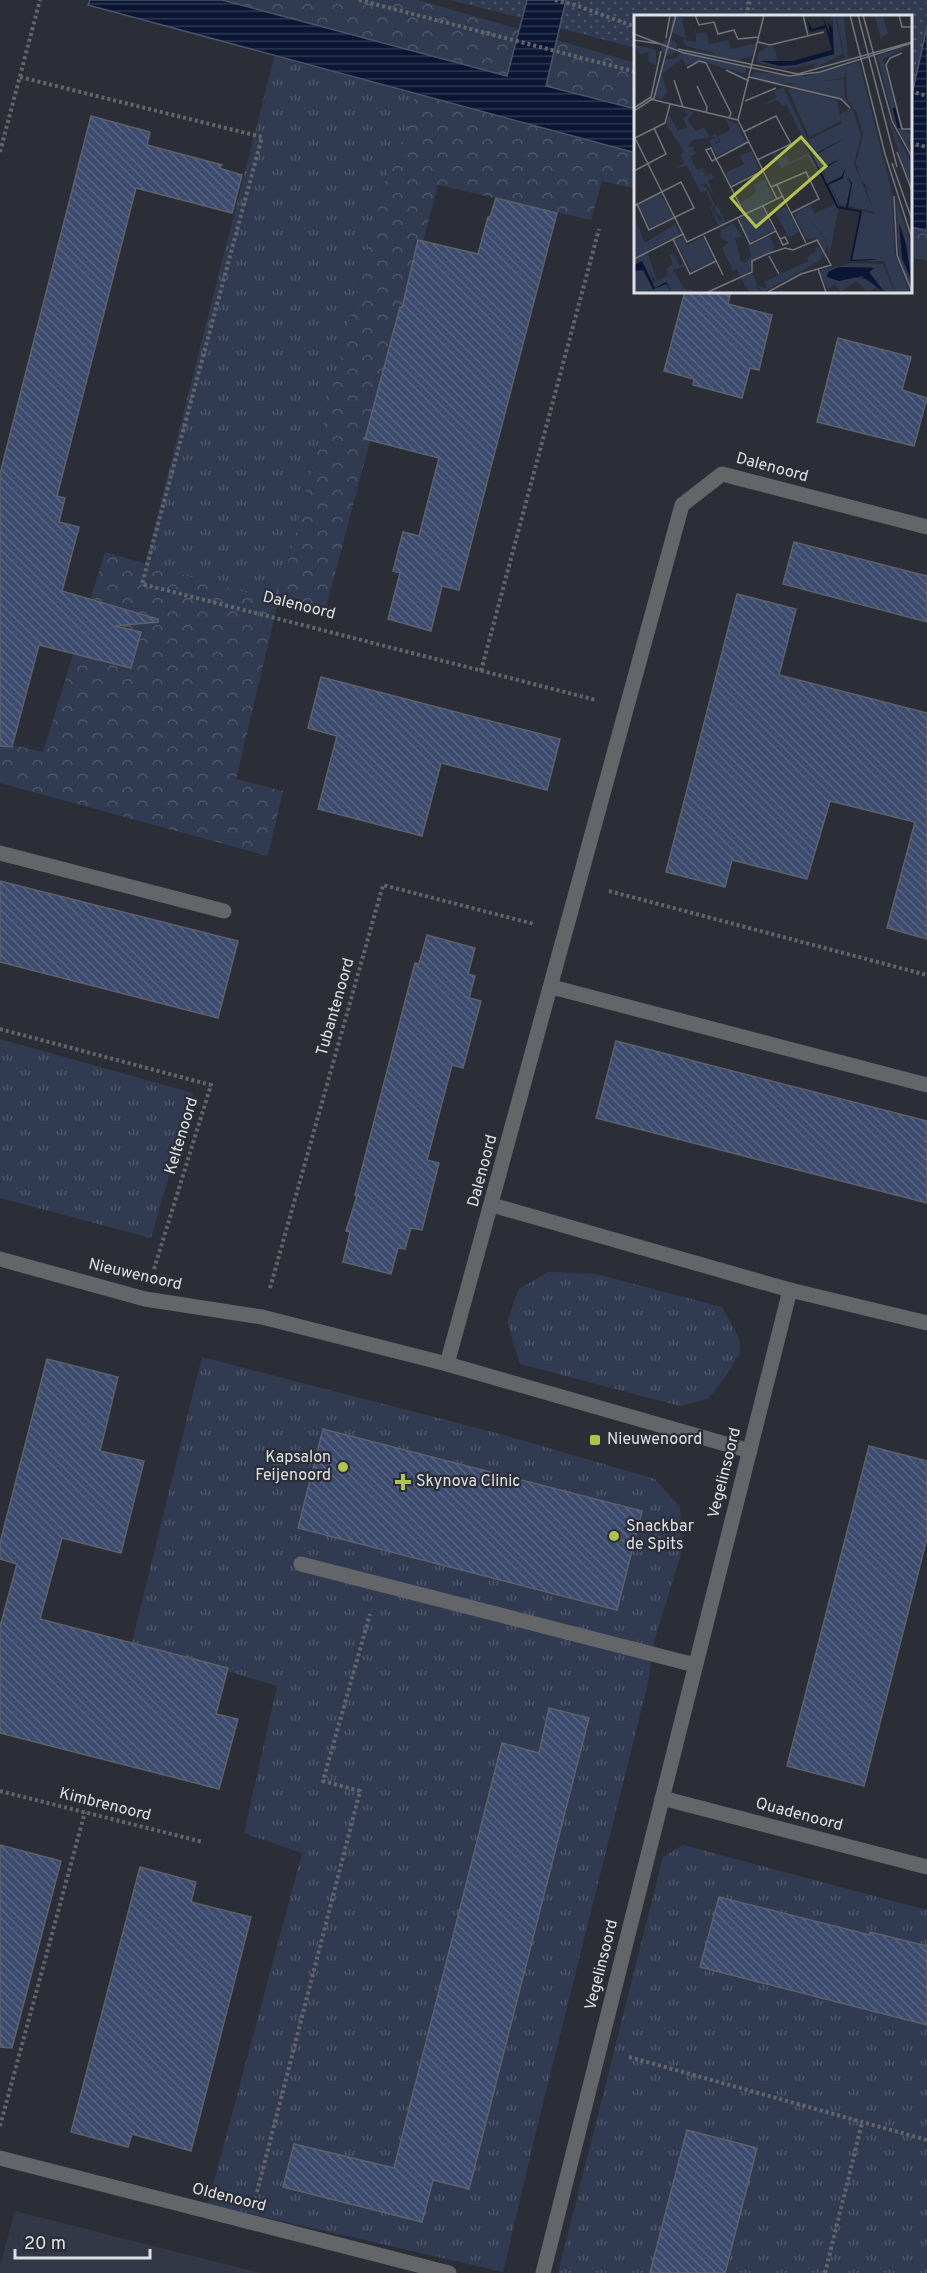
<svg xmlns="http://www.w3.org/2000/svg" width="927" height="2273" viewBox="0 0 927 2273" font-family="Overpass,sans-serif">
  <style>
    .built { fill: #323845 }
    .grass { fill: url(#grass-tufts) }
    .forest { fill: url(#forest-crowns) }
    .park { fill: url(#park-dots) }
    .water { fill: url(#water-rules); stroke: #4a5369; stroke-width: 1.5 }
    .building { fill: url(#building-back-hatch); stroke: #5d616a; stroke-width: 1.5 }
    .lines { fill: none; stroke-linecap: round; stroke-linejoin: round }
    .path { stroke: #62656c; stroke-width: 4; stroke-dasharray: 3 3; stroke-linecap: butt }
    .lane { stroke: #636569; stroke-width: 15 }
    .street { stroke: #636569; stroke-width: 15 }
    .poi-dot { fill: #b2c24b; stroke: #2b2e36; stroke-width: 2 }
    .labels { text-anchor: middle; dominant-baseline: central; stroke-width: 4.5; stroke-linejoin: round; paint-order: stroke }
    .street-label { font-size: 16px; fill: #dee0e5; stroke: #2b2e36 }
    .poi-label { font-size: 16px; fill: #dee0e5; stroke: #2b2e36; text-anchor: start }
    .inset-river { fill: none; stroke: #0b1634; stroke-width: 3 }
    .inset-road { fill: none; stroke: #73757c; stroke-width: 1.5 }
    .view { fill: #b2c24b; fill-opacity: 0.15; stroke: #b2c24b; stroke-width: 3 }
    .inset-edge { fill: none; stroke: #dee0e5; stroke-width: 3 }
  </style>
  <defs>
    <pattern id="grass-tufts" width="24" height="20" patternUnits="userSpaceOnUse" patternTransform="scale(1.5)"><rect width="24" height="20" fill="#303a50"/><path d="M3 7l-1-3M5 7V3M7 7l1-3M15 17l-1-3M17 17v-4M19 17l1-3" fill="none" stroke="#4e5669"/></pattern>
    <pattern id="forest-crowns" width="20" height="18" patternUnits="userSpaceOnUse" patternTransform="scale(1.5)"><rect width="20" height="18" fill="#303a50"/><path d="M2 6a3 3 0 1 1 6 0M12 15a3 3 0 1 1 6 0" fill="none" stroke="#4e5669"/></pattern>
    <pattern id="park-dots" width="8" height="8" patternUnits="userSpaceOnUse" patternTransform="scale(1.5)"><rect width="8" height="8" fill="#303a50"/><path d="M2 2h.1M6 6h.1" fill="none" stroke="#4e5669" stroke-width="1.8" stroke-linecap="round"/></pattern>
    <pattern id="water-rules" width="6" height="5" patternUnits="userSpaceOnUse" patternTransform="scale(1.5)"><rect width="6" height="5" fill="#0b1634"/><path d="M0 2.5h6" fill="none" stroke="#2e3851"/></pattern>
    <pattern id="building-back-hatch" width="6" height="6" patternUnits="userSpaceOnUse" patternTransform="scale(1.5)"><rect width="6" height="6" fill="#3c4b6e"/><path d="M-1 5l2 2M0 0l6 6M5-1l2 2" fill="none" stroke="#586583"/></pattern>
  </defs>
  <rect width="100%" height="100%" fill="#2b2e36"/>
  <polygon class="built" points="15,2211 262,2273 0,2273 0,2265"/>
  <g class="grass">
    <polygon points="279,38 420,73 406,135 391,158 278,602 145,564"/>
    <polygon points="0,1039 193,1093 151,1238 0,1198"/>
    <polygon points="548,1272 596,1274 722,1307 739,1338 740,1353 726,1376 708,1399 680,1406 520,1364 507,1322 519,1289"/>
    <polygon points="202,1357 504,1435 655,1479 680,1507 683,1547 654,1642 648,1683 541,2111 503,2272 208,2204 302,1853 244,1833 277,1686 132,1642"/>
    <polygon points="683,1845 927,1910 927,2273 558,2273 663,1857"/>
  </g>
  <g class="forest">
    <polygon points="123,0 418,0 636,63 636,189 602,181 591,220 438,185 324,615 278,603 236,779 283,791 268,856 0,783 0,742 43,752 105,552 278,602 391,158 406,135 420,74"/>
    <polygon points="911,143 927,148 927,261 911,257"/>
  </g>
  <g class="park">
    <polygon points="450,0 527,0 522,18"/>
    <polygon points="566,0 927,0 927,27 911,99 910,16 636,16 636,48 559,28"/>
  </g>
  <g class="water">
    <polygon points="90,0 222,0 507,76 527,0 566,0 546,86 636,109 636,153 88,5"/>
    <polygon points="927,27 927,231 911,227 911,99"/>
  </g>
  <g class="building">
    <polygon points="91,116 150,132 147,145 222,165 219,168 242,175 232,213 136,188 57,496 65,498 59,522 79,527 62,591 158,619 158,622 114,626 141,632 131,668 39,645 12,747 0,746 0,474"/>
    <polygon points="496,198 557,213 459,590 442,586 431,631 388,619 400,573 393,571 403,532 419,536 439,458 365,439 400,307 402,308 418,240 478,254 488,217 490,217"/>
    <polygon points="685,291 731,291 728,304 772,315 759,370 750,368 742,398 693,385 694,379 664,371"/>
    <polygon points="838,338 911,357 902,390 927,398 914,446 817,422"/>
    <polygon points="794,542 927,576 927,622 783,584"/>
    <polygon points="737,594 796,609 779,675 927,713 927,939 887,928 915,822 830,801 807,879 732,860 725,887 666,872"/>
    <polygon points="321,677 560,739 547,790 441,763 422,836 318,809 337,736 308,728"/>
    <polygon points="0,881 238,941 218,1018 0,962"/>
    <polygon points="427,935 475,948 468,974 475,976 469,998 481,1001 463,1068 452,1065 427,1160 439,1163 422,1230 411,1228 405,1249 398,1248 391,1274 343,1262 350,1232 346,1231 357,1196 355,1195 415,963 419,964"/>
    <polygon points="616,1041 927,1121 927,1203 596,1118"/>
    <polygon points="47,1359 118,1377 100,1451 144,1461 121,1553 62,1538 40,1619 228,1668 216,1714 238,1719 219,1789 0,1733 0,1627 17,1564 0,1559 0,1543"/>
    <polygon points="323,1429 642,1511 617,1610 298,1528"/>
    <polygon points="869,1446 927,1461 927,1538 864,1786 787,1766"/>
    <polygon points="549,1708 589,1718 469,2189 433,2180 422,2222 283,2187 294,2144 394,2168 502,1743 539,1753"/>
    <polygon points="0,1845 61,1861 12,2048 0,2047"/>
    <polygon points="140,1867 196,1882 191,1902 251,1917 191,2151 132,2134 128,2147 71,2132"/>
    <polygon points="719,1897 870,1935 870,1932 927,1946 927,2025 700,1967"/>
    <polygon points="687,2130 757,2148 725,2273 650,2273"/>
  </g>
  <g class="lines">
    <g class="path">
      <polyline points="359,0 636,72"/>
      <polyline points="555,0 575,5 636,27"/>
      <polyline points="746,16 750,0"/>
      <polyline points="20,77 262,137 142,584 596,700"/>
      <polyline points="910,91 927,96"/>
      <polyline points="910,143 927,147"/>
      <polyline points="0,152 40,0"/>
      <polyline points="481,671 599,229"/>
      <polyline points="609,891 927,975"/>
      <polyline points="0,1029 211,1085 154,1269"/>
      <polyline points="270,1288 383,885 534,924"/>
      <polyline points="0,1791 203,1842"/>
      <polyline points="629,2057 927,2140"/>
      <polyline points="0,2126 85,1812"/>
      <polyline points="257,2192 360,1791 323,1781 370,1614"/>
      <polyline points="825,2273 862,2123"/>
    </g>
    <g class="lane">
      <polyline points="0,853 224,911"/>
      <polyline points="552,987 927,1085"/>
    </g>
    <g class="street">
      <polyline points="492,1205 790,1290 927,1323"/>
      <polyline points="0,1259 145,1299 262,1317 447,1364 750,1451"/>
      <polyline points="447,1364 682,505 722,474 927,527"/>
      <polyline points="301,1564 695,1665"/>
      <polyline points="662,1798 927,1867"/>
      <polyline points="0,2158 449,2273"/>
      <polyline points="543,2273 790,1290"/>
    </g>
  </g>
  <g class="poi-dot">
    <rect x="589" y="1434" width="12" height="12" rx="3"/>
    <circle cx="343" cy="1467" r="6"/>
    <path d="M400 1473h6v6h6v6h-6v6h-6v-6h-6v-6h6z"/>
    <circle cx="614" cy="1536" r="6"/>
  </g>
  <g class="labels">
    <g class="street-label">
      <text transform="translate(772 468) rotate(15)">Dalenoord</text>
      <text transform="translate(299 606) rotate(14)">Dalenoord</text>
      <text transform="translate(336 1007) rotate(-74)">Tubantenoord</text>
      <text transform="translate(182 1136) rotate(-73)">Keltenoord</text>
      <text transform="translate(483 1171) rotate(-75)">Dalenoord</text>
      <text transform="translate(135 1275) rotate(13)">Nieuwenoord</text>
      <text transform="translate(725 1473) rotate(-76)">Vegelinsoord</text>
      <text transform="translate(105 1805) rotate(14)">Kimbrenoord</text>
      <text transform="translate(799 1815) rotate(15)">Quadenoord</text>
      <text transform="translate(602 1965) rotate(-76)">Vegelinsoord</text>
      <text transform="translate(229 2198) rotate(14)">Oldenoord</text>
    </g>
    <g class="poi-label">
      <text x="607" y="1440">Nieuwenoord</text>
      <text x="331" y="1458" text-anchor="end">Kapsalon<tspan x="331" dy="18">Feijenoord</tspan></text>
      <text x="416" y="1482">Skynova Clinic</text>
      <text x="626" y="1527">Snackbar<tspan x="626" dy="18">de Spits</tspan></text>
    </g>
  </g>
  <g transform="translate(634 15)">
    <rect width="278" height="278" fill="#2b2e36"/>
    <path d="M39 0 48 3 52 24 36 16ZM197 0H201L209 39 181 53 180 49 152 54 126 48 123 45 124 38 134 31 140 32 144 46 150 47 126 45 136 49 161 50 200 39ZM202 0H210L214 44 198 49 211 43ZM61 13 63 19 72 17 75 29 94 25 97 34 122 28 118 41 102 46 50 33 92 41 52 31 48 24 65 28 62 27ZM27 32a8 8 0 1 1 16 0a8 8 0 1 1-16 0ZM0 30 22 35V57V51L14 46 15 37 6 39ZM277 30 249 44 266 113 277 119V127L273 124 277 138 261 109 243 41ZM50 36 112 52V65V59L65 46 52 50 48 44 28 59 33 77 27 85 20 82 29 45 41 43ZM225 47 258 178 261 239 276 277H261L250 246H216L241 245V200L231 171 240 178 227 165 222 148 229 119 222 96 213 83 212 53 210 63 170 69 138 68 118 62 120 57 173 61ZM210 64 211 83 218 95 209 84 154 70ZM48 94 60 97 53 105 62 116 70 112 75 122 82 119 85 126 80 130 86 127 84 121 96 115 92 104 103 109 112 127 83 141 75 126 81 122 59 125 54 132 58 131 62 139 56 141 63 155 68 153 72 161 77 158 80 163 74 166 80 181 72 169 65 170 72 172 81 190 78 194 86 207 89 205 80 194 83 190 92 208 85 211 76 192 79 190 72 176 67 178 53 151 41 153 50 148 46 140 50 137 32 109 35 99 44 116 53 112 49 103 54 100ZM253 101 277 147V171L267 144ZM117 136 126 155 97 170 91 158 110 149 106 141ZM131 165 139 183 111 199 105 188 118 181 122 176 120 170ZM27 179 39 202 16 213 4 190ZM262 182 277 230V262L266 207 277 274 265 243ZM177 190 182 203 177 206 194 227 191 237 182 223 172 224 160 199ZM128 192 140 215 116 227 104 204ZM152 192 165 217 155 223 141 197ZM99 208 108 222 101 223 107 246 111 248 117 241 115 231 136 221 140 230 139 236 118 246 116 256 106 261 103 254 99 256 88 233 95 227 87 223V215ZM41 209 46 219 12 236 11 228ZM49 222 53 230 69 222 80 246 57 256 41 225ZM182 231 189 238 187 245 129 277 121 269 125 277H115L107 263 118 258 124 271 133 273 130 267 174 246 173 242 181 237ZM43 236 39 239 46 251 49 248 51 251 39 255 40 258 23 268 8 242 14 239 23 266 33 260 32 254 39 248 35 240ZM217 248 249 249 260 277H250L235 257 239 252H205L194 257 237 266 242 272 234 277 222 266 207 277 201 269 194 274 185 256Z" fill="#303a50"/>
    <path d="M240 0H249L254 19 248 22 249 30ZM149 72 205 190 195 243 193 225 177 206 182 203 180 199 202 188 197 177 173 141 148 153 138 139 142 137 145 143 153 140 156 147 176 137 152 89 148 91 144 85 128 90 143 82 140 76ZM228 196 241 199V245H218Z" fill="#303a50"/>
    <path d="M218 92 227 120 220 149 240 197 214 191 218 168 214 163 217 169 212 191 206 190 196 169 209 161 195 168 189 155 206 144 188 153 181 140 211 124 181 139 174 125 207 109 206 99ZM0 201 15 238 11 240 19 268 41 258 50 273 64 277H0Z" fill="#303a50"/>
    <path d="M157 73 203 85 207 106 175 122 154 74Z" fill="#303a50"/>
    <path d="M188 0 196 19 194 7 198 12V0L200 39 161 50 146 51 126 46H159L198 35 192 13 176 17 173 4 178 14 191 10ZM211 123 179 141 186 154 206 144 187 156 193 169 208 161 211 153 209 163 194 170 204 191 212 193 217 169 213 162 218 168 214 193 228 196 218 245 241 244 240 215 241 199 240 214 241 245H240L216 246 226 197 203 193 169 125 179 140ZM265 208 272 229 277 264 268 243ZM8 246 21 273 32 267 38 277 32 269 12 277 19 274 9 255 0 256V250ZM205 252 240 253 235 257 250 277 228 261 205 266 193 262 194 257Z" fill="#0b1634"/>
    <path class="inset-river" d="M260 93 265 113"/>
    <path class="inset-road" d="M61 0 65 10 80 7 84 19 100 15 104 24 125 22M169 0 174 21M216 0 251 139 278 224M224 0 263 152M229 0 258 106 278 142M265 0 268 12H278M0 19 50 38 155 61 186 57 278 28M32 23 36 0M0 25 27 29M124 27 136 30 190 17M44 34 164 59 278 27M268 38 256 43 252 50 268 114H278M53 53 65 46 72 48 97 98 95 103M92 55 115 66M115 62 207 84 216 93M40 65 49 92M63 71 73 92 72 98M16 84 104 105M111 86 142 73M0 93 17 82 27 36M0 96 20 83 42 0M104 105 130 0M104 105 143 184M109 117 142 101 157 129 123 145M0 121 53 227 149 181M1 123 31 108 36 89M263 137 278 176M258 148 278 205M0 156 32 139 20 113M143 170 172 228M97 172 128 156M137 172 172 157 185 184 157 198M260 181 263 240 278 277M0 191 47 167 60 193 15 215 3 189M129 191 142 216 149 230 154 228 151 222 146 224M111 200 86 151 82 144 77 133 72 135 78 146 82 144 95 137 114 127M104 204 116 229 142 216M70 221 89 260M39 224 56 259 82 246M135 241 145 259M0 244 49 219M184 254 192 277M74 277 118 257V246L133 239 151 233 159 235 183 225 197 250 167 259 134 277"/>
    <path class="view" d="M167 122 192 151 122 212 97 183Z"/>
    <rect width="278" height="278" class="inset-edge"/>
  </g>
  <path d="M15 2249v9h135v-9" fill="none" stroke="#dee0e5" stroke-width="3"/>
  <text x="24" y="2249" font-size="18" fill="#dee0e5" stroke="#2b2e36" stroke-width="4.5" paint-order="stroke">20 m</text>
</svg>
